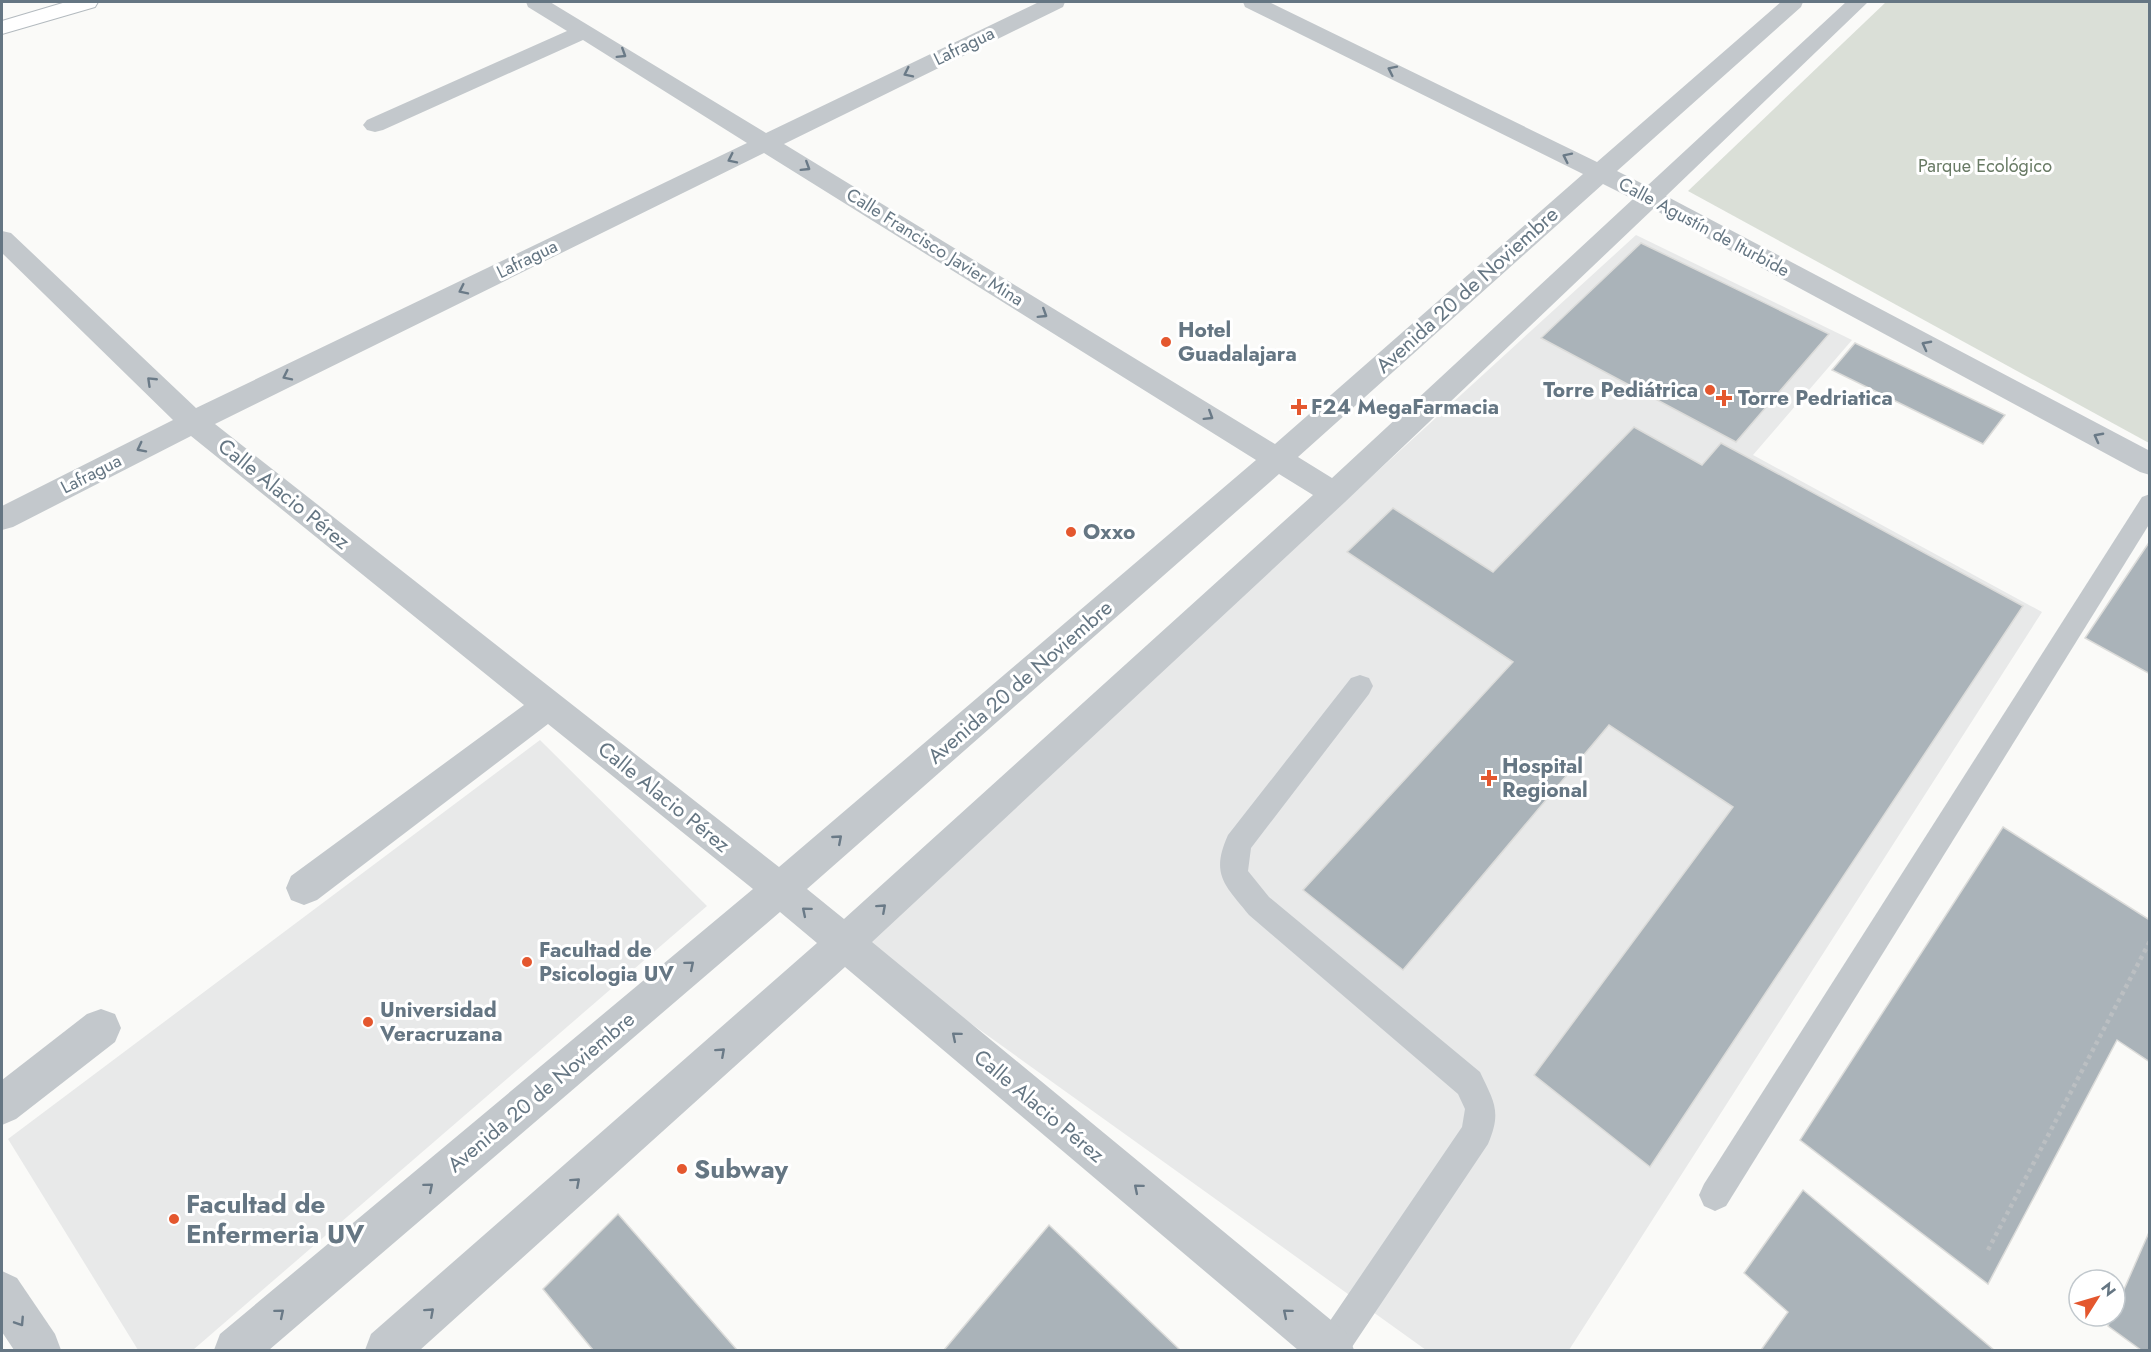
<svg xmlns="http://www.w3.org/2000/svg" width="2151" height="1352" viewBox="0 0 2151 1352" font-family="Jost,sans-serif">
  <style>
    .built { fill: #e8e9e9 }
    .green { fill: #dadfd7 }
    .building { fill: #aab3b9; stroke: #dcdcda; stroke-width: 1.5 }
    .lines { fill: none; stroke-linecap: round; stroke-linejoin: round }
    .secondary-casing { stroke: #b3babf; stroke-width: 2 }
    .path { stroke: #bbbfc2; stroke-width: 4.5; stroke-dasharray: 4 4; stroke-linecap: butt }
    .lane { fill: #c3c8cc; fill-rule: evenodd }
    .street { fill: #c3c8cc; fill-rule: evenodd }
    .secondary { fill: #fff; fill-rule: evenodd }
    .oneway { stroke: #6a7a87 }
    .poi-dot { fill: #e4572e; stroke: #fff; stroke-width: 2 }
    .labels { text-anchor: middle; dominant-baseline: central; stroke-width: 6; stroke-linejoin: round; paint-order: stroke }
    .far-street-label { font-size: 18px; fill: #657683; stroke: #fff }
    .far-park-label { font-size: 18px; fill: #687a64; stroke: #fff }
    .street-label { font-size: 21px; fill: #657683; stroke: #fff }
    .poi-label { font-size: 21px; font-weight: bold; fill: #657683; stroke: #fff; text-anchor: start }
    .near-poi-label { font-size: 26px; font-weight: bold; fill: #657683; stroke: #fff; text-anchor: start }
  </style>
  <rect width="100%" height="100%" fill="#fafaf8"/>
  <g class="built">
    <polygon points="1636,235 1852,340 1753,455 2042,612 1569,1350 1426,1350 860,944"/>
    <polygon points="540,740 707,906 193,1350 138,1350 8,1139"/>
  </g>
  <polygon class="green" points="1886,2 2149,2 2149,443 1688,191"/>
  <g class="building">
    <polygon points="1641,243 1829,334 1736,442 1541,338"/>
    <polygon points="1855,343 2005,415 1983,444 1832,370"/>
    <polygon points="1634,427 1702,465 1721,443 2023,606 1650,1167 1534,1075 1733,807 1609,725 1403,970 1303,890 1513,662 1347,552 1393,508 1493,572"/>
    <polygon points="2150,541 2150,674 2085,638"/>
    <polygon points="2003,827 2148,919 2150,916 2150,1062 2117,1040 1988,1284 1800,1140"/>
    <polygon points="1803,1190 1994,1350 1761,1350 1788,1312 1744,1273"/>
    <polygon points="618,1214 737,1350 593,1350 543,1289"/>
    <polygon points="1049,1225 1180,1350 944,1350"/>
    <polygon points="2150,1230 2150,1350 2141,1350 2108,1326 2112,1316 2115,1316 2115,1310"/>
  </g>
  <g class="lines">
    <g class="secondary-casing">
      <polygon id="secondary" points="66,2 98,2 95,7 2,34 2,21"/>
    </g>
    <polyline class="path" points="1988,1250 2150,941"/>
    <g class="lane">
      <polygon points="2150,494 2150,523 1726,1206 1715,1211 1704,1206 1699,1195 1704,1184 2142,497"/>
      <path d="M1360 675 1369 678 1373 686 1369 694 1251 848 1248 871 1269 897 1480 1072C1494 1102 1502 1111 1488 1144L1350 1350H1314L1319 1337 1462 1127 1465 1109 1458 1094 1249 915C1225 885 1210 875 1228 835L1351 678Z"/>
    </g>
    <g class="street">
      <path d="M526 2H550L766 133 1039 2H1065L1063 7 784 144 1275 444 1583 174 1245 7 1243 2H1269L1597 162 1781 2H1803L1801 7 1617 171 1647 186 1846 2H1868L1666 196 2150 451V475L2140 472 1653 209 1345 502 872 942 1348 1334 1354 1350H1298L845 967 420 1350H365L371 1334 817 943 780 912 269 1350H214L220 1334 753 889 548 724 317 900 304 905 291 900 286 888 291 876 524 705 191 436 13 527 2 530V506L173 420 2 253V231L11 233 196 408 747 143 583 40 383 130 375 132 367 130 363 125 367 120 567 31 528 7ZM764 153 1256 460 779 867 215 424ZM1603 184 1633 199 1332 478 1298 457ZM1279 474 1313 495 844 919 807 889Z"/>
      <polygon points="101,1009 115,1014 121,1028 115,1042 16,1119 2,1125 2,1080 87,1014"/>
      <polygon points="2,1271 17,1278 55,1334 61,1350 14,1350 2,1332"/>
    </g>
    <use href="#secondary" class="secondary"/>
  </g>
  <defs><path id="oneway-chevron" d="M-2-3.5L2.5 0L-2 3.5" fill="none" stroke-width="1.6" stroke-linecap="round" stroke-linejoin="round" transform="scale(1.5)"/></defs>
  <g class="oneway">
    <use href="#oneway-chevron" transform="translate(622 54) rotate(32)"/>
    <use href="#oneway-chevron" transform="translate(1392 70) rotate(-154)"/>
    <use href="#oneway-chevron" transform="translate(908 73) rotate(154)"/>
    <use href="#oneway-chevron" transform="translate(1567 157) rotate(-154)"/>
    <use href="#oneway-chevron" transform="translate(732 159) rotate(154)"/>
    <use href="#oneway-chevron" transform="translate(806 167) rotate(32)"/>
    <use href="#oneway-chevron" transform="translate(463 290) rotate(154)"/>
    <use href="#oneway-chevron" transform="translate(1043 314) rotate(32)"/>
    <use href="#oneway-chevron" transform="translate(1926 345) rotate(-152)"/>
    <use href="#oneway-chevron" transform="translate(287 376) rotate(154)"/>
    <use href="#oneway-chevron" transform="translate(151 381) rotate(-136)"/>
    <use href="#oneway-chevron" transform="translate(1209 416) rotate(32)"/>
    <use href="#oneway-chevron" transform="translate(2098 437) rotate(-152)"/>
    <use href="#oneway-chevron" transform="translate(141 448) rotate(153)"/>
    <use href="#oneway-chevron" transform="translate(838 839) rotate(-41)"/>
    <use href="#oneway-chevron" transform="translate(882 908) rotate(-42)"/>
    <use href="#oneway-chevron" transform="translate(806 911) rotate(-140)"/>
    <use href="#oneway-chevron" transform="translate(690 965) rotate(-40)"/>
    <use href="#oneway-chevron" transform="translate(956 1036) rotate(-140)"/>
    <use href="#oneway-chevron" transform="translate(721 1052) rotate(-42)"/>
    <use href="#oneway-chevron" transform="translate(576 1182) rotate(-42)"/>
    <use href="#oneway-chevron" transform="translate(429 1187) rotate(-40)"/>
    <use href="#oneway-chevron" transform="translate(1138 1188) rotate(-140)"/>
    <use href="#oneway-chevron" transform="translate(430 1312) rotate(-42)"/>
    <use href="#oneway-chevron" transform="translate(280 1313) rotate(-40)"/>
    <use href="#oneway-chevron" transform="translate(1287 1313) rotate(-140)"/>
    <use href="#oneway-chevron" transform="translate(20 1322) rotate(57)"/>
  </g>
  <g class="poi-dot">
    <circle cx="1166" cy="342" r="6"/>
    <circle cx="1710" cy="390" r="6"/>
    <path d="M1721 389h6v6h6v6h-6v6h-6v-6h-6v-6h6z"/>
    <path d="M1296 398h6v6h6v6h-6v6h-6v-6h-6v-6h6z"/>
    <circle cx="1071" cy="532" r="6"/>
    <path d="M1486 769h6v6h6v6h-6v6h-6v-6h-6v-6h6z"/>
    <circle cx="527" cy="962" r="6"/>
    <circle cx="368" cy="1022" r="6"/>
    <circle cx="682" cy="1169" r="6"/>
    <circle cx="174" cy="1219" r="6"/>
  </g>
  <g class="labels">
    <g class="far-street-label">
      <text transform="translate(964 46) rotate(-26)">Lafragua</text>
      <text transform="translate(1704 227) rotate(28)">Calle Agustín de Iturbide</text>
      <text transform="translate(935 247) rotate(32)">Calle Francisco Javier Mina</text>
      <text transform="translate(527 259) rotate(-26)">Lafragua</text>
      <text transform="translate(91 474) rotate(-27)">Lafragua</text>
    </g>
    <g class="far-park-label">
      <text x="1985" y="166">Parque Ecológico</text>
    </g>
    <g class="street-label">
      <text transform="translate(1467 290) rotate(-42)">Avenida 20 de Noviembre</text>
      <text transform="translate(284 494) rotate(39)">Calle Alacio Pérez</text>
      <text transform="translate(1020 682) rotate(-41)">Avenida 20 de Noviembre</text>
      <text transform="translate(664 797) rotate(39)">Calle Alacio Pérez</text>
      <text transform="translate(541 1092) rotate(-40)">Avenida 20 de Noviembre</text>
      <text transform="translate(1039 1106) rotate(40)">Calle Alacio Pérez</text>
    </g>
    <g class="poi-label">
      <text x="1178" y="330">Hotel<tspan x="1178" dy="24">Guadalajara</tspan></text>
      <text x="1698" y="390" text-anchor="end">Torre Pediátrica</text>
      <text x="1738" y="398">Torre Pedriatica</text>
      <text x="1311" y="407">F24 MegaFarmacia</text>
      <text x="1083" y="532">Oxxo</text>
      <text x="1502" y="766">Hospital<tspan x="1502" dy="24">Regional</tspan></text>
      <text x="539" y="950">Facultad de<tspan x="539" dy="24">Psicologia UV</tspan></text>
      <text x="380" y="1010">Universidad<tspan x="380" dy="24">Veracruzana</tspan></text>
    </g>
    <g class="near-poi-label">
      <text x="694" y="1169">Subway</text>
      <text x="186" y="1204">Facultad de<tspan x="186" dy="30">Enfermeria UV</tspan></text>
    </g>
  </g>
  <rect width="2151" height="1352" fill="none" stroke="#657683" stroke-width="6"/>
  <g transform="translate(2097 1298) rotate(53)"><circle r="28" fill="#ffffff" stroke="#c1c8cd" stroke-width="1.5"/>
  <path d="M0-4.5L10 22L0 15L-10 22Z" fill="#e4572e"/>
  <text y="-9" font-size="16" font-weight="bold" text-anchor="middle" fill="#657683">N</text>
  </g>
</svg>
